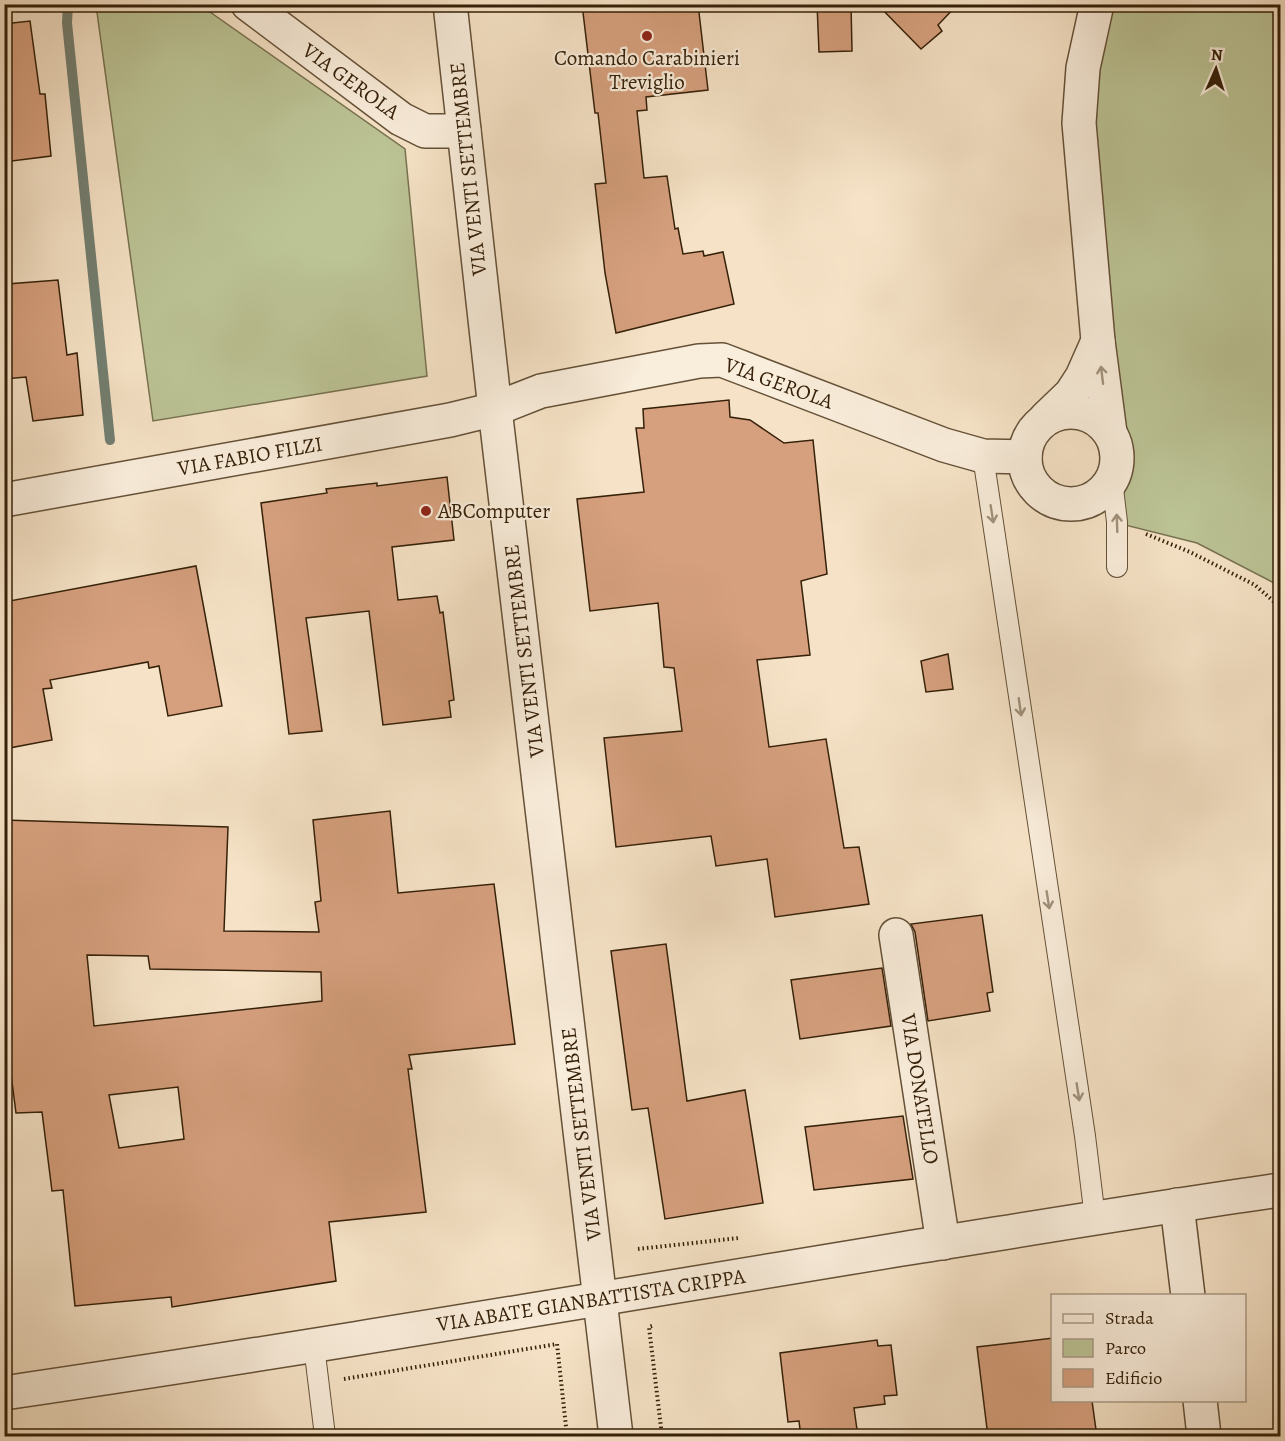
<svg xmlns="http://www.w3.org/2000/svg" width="1285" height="1441" viewBox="0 0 1285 1441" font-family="Alegreya,serif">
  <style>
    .green { fill: #bcc496; stroke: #787250; stroke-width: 1.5 }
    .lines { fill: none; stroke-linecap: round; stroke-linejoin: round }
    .stream { stroke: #737f71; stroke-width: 10 }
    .building { fill: #d6a07e; stroke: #352009; stroke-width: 1.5; fill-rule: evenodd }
    .service-casing { stroke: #655138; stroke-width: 22 }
    .minor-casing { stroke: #655138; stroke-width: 36 }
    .tertiary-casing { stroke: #655138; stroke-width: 36 }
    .path { stroke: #352009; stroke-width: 4; stroke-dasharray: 1.5 3; stroke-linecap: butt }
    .service { stroke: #f9eddb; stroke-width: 20 }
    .minor { stroke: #f9eddb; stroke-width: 33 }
    .tertiary { stroke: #f9eddb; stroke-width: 33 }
    .oneway { stroke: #a1917c }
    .poi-dot { fill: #8f2418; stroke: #f9eddb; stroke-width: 2 }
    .labels { text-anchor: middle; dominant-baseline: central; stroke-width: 4.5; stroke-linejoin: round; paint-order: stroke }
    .poi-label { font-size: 21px; fill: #352009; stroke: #f9eddb }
    .street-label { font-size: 21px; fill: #352009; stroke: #f9eddb }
  </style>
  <rect width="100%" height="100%" fill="#f6e3c7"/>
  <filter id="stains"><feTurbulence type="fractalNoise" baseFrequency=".00333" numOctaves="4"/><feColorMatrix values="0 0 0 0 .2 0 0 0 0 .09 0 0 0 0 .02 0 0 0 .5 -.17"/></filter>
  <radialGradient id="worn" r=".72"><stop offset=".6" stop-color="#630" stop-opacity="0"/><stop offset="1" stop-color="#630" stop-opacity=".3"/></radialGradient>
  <g class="green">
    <polygon points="96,5 200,5 405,149 427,376 153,421"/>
    <polygon points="1113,5 1280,5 1280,589 1274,583 1197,543 1121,524 1093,119 1099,39"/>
  </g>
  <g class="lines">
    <polyline class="stream" points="68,4 67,23 110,440"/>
  </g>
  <g class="building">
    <polygon points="582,4 698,4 708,90 646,97 647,110 637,111 644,178 667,176 675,229 678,228 683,254 703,251 704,256 723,252 734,304 616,333 605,273 595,184 606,183 598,113 595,113"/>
    <polygon points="817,4 851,4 852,51 819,52"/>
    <polygon points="877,4 958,4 938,25 942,31 921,49"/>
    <polygon points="30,21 40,94 45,94 51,156 4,162 4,24"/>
    <polygon points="58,280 67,355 77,353 83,415 33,421 26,377 4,379 4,321 11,320 7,284"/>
    <polygon points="729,400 730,417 750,420 784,443 813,440 827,574 801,581 810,655 757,660 769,747 826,739 844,848 859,847 869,904 775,917 767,859 716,866 711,836 616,847 604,738 682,731 674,668 664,667 658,603 590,611 577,499 644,492 636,428 644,428 643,409"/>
    <polygon points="447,477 454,540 392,547 398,600 437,596 440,613 443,612 454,700 449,701 451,717 383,725 369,611 306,618 322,731 289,734 261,503 327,493 326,489 377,483 377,486"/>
    <polygon points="196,566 222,706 168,716 159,666 149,668 148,662 50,680 52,688 43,689 52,740 4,749 4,602"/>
    <polygon points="948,654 953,689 926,692 921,661"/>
    <path d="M390 811 398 893 494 884 515 1044 409 1055 412 1069H408L426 1212 329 1222 336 1281 172 1307 171 1297 75 1306 63 1190 52 1191 42 1112 16 1113 9 1059 4 1060V820L228 827 224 931 319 932 315 902 321 901 313 820ZM87 955 148 956 150 969 321 972 322 1001 94 1026ZM178 1087 184 1139 119 1148 109 1095Z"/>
    <polygon points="982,915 993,992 987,993 990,1011 928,1021 915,932 911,924"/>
    <polygon points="666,944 687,1101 745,1090 763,1203 665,1219 648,1108 632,1110 611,951"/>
    <polygon points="882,968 891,1026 800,1039 791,980"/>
    <polygon points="903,1116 913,1179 814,1190 805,1127"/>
    <polygon points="1053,1338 1053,1401 1092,1401 1097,1437 988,1437 977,1347"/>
    <polygon points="877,1340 878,1346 891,1345 897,1395 884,1396 885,1404 854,1408 858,1437 801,1437 799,1421 788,1422 780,1353"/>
  </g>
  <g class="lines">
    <g class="service-casing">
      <g id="service">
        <polyline points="983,456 1085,1136 1095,1218"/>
        <polyline points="1112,480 1117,522 1117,567"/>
        <polyline points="314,1346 325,1436"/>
      </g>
    </g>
    <g class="minor-casing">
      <g id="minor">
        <polyline points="248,4 401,119 425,131 464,131"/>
        <polyline points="1097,4 1083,68 1079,123 1098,341"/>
        <circle cx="1071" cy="458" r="46"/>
        <polyline points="1046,418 1071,394 1082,377 1098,341 1110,433"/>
        <polyline points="4,500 450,420 495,409 541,391 699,361 722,360 944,445 983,456 1025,457"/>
        <polyline points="896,935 943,1243"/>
        <polyline points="1177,1205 1188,1296"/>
        <path d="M4 1393C304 1349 603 1298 902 1249 1028 1229 1154 1208 1280 1190"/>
        <polyline points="1200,1400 1204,1436"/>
      </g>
    </g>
    <g class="tertiary-casing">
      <polyline id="tertiary" points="450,4 495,409 616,1436"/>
    </g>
    <g class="path">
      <polyline points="1146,534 1190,552 1255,585 1280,607"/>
      <polyline points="638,1249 739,1238"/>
      <polyline points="652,1326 649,1327 662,1436"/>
      <polyline points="344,1379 557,1344 567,1436"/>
    </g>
    <use href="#service" class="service"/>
    <use href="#minor" class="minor"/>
    <use href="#tertiary" class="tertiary"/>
  </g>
  <defs><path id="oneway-shaft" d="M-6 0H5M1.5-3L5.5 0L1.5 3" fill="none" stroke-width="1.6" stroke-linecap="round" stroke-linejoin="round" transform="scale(1.5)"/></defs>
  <g class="oneway">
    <use href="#oneway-shaft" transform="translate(1102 375) rotate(-97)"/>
    <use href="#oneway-shaft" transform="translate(992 514) rotate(81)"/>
    <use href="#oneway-shaft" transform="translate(1117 523) rotate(-92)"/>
    <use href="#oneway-shaft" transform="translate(1020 707) rotate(82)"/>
    <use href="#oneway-shaft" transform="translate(1048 900) rotate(81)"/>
    <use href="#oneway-shaft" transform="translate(1078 1092) rotate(81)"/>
  </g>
  <g class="poi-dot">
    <circle cx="647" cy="36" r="6"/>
    <circle cx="426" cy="511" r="6"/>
  </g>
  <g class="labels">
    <g class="poi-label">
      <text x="647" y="58">Comando Carabinieri<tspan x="647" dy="24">Treviglio</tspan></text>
      <text x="438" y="511" text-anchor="start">ABComputer</text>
    </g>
    <g class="street-label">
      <text transform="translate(351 81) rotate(36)">VIA GEROLA</text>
      <text transform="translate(468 169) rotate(-96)">VIA VENTI SETTEMBRE</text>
      <text transform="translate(779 383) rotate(20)">VIA GEROLA</text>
      <text transform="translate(250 456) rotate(-10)">VIA FABIO FILZI</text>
      <text transform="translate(524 651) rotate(-97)">VIA VENTI SETTEMBRE</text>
      <text transform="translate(920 1089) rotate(81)">VIA DONATELLO</text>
      <text transform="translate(581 1134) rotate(-97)">VIA VENTI SETTEMBRE</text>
      <text transform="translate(591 1300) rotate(-9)">VIA ABATE GIANBATTISTA CRIPPA</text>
    </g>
  </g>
  <rect width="1285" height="1441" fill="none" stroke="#f6e3c7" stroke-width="24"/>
  <rect x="6" y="6" width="1273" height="1429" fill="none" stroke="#352009" stroke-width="3"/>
  <rect x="12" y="12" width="1261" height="1417" fill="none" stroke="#352009" stroke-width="1.5"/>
  <rect x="1051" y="1294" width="195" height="108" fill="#f9eddb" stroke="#ab9b87" stroke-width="1.5"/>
  <rect x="1063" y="1314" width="30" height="9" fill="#f9eddb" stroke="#ab9b87" stroke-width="1.5"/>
  <text x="1105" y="1324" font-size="18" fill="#352009">Strada</text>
  <rect x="1063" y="1339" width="30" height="18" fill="#bcc496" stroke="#ab9b87" stroke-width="1.5"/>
  <text x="1105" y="1354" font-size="18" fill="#352009">Parco</text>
  <rect x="1063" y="1369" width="30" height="18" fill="#d6a07e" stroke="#ab9b87" stroke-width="1.5"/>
  <text x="1105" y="1384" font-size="18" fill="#352009">Edificio</text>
  <g transform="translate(1216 69) rotate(3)" stroke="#f9eddb" stroke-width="4.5" paint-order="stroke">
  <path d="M0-4.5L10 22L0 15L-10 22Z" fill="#352009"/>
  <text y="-9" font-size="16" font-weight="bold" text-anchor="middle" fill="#352009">N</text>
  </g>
  <rect width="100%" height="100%" filter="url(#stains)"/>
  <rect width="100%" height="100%" fill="url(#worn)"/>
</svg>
